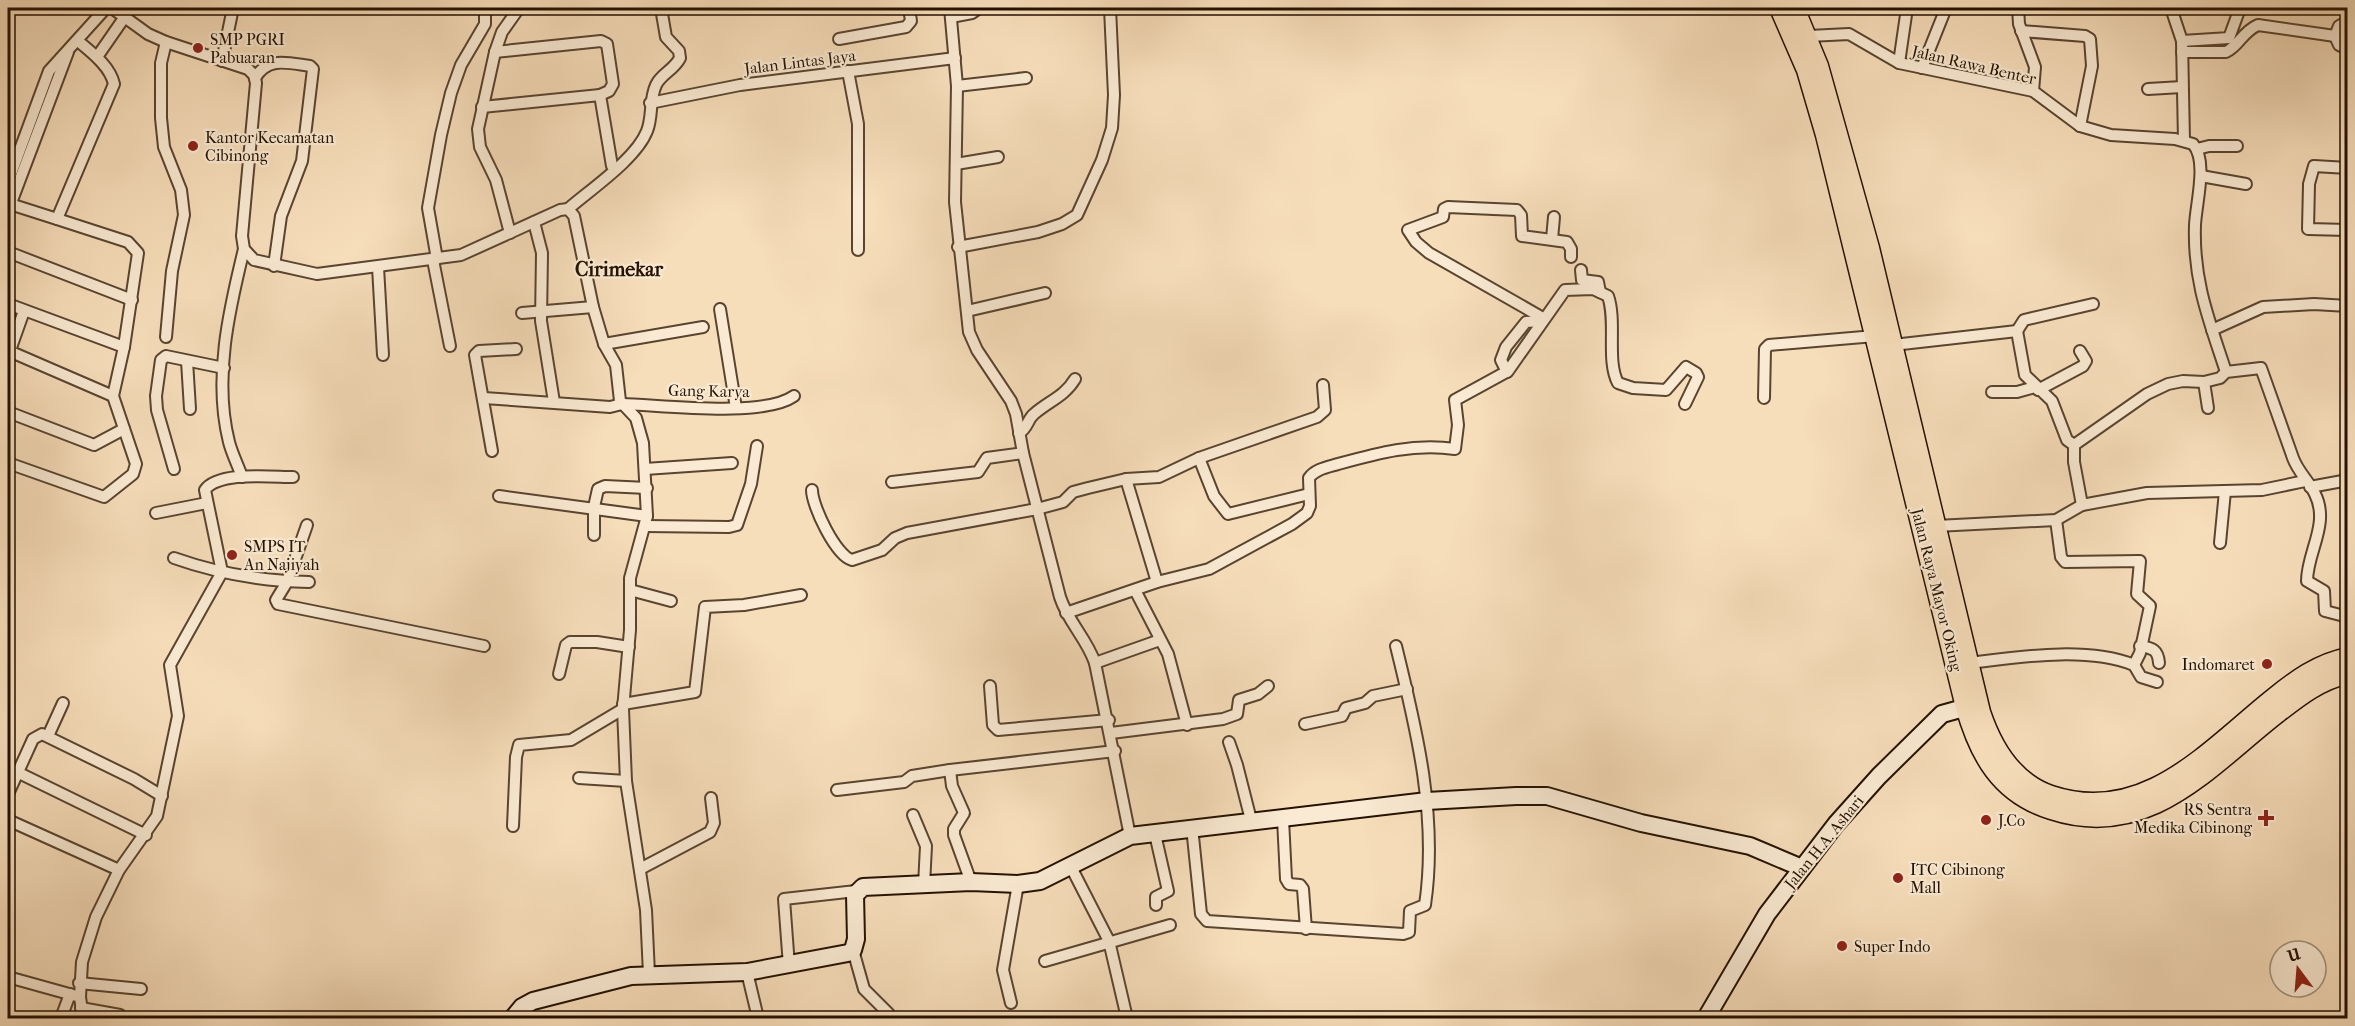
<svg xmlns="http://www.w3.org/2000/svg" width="2355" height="1026" viewBox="0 0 2355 1026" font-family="'IM FELL French Canon',serif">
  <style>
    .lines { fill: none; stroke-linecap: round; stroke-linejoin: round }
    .street-casing { stroke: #594430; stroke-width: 14 }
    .secondary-casing { stroke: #241101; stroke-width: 20 }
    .primary-casing { stroke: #241101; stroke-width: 21 }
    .street { stroke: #faead3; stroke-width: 10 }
    .secondary { stroke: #faead3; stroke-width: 16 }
    .primary { stroke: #f7debb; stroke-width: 18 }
    .poi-dot { fill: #8f2418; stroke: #faead3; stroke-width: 2 }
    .labels { text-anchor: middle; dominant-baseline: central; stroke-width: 4.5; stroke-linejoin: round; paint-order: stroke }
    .poi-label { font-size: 16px; fill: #241101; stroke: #faead3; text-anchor: start }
    .street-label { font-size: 16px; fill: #241101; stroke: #faead3 }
    .quarter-label { font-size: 20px; font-weight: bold; fill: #241101; stroke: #faead3 }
  </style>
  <rect width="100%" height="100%" fill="#f7debb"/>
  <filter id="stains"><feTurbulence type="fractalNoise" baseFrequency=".00333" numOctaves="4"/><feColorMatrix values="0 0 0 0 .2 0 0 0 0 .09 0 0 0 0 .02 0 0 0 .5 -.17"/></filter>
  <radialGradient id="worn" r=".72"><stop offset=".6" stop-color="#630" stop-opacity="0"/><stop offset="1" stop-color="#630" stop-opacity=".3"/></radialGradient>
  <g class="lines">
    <g class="street-casing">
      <g id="street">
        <polyline points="112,8 148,34 166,42 248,69 254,75 256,83 242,236 244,249 254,260 317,274 461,255 560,210 568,209 574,216 593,307 604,344 616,365 620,401 636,418 643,443 647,516 630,578 630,630 623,709 626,781 646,910 649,974"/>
        <path d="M950 8 957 86 955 202 969 332 977 350 1011 401 1016 414 1023 453 1060 597C1068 622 1087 639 1095 663L1130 836"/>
        <polyline points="2018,8 2019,24 2035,67 2033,91"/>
        <polyline points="2171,8 2182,41 2184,141"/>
        <polyline points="951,17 972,13 979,8"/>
        <polyline points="2348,21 2339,26 2335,36 2339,45 2348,49"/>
        <polyline points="2021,31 2085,36 2090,39 2092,66 2080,126"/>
        <path d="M1809 36 1849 34 1899 63 2033 91 2080 126 2111 135 2175 139 2193 144C2208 161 2196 203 2195 225 2193 281 2209 320 2226 372"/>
        <polyline points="839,39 906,27 911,21 909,8"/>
        <polyline points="2182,41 2229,38 2240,8"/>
        <polyline points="166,42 161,63 161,118 164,147 181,190 184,215 172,271 166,337"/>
        <polyline points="495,52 601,41 607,44 613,84 609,91 600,95 612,166"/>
        <path d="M2182 52H2226C2239 46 2242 32 2258 25L2335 36"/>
        <polyline points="97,57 124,18"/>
        <polyline points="222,61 233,8"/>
        <polyline points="1899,63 1907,8"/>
        <polyline points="1922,68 1946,8"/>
        <polyline points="848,71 858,124 858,250"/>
        <path d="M255 78C268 56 288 63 310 66L313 69 302 161 281 216 274 266"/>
        <polyline points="957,86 1026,78"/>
        <polyline points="2148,89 2182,87"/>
        <polyline points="650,103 740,85 955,58"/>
        <polyline points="482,107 600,95"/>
        <polyline points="2197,149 2209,146 2237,146"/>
        <polyline points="956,164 998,157"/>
        <polyline points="2348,168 2314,166 2309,184 2308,229 2348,230"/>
        <polyline points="2201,176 2246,184"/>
        <polyline points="8,182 49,71 106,8"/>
        <polyline points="10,204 57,219"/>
        <path d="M568 209C591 189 636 159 647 131 653 116 649 100 656 85 661 74 674 70 680 58L679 51 666 37 661 8"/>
        <polyline points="8,211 68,52"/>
        <polyline points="534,222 542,253 541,321 554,402"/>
        <polyline points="510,233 496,180 480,147 478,129 495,52 502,32 519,8"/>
        <polyline points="1552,239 1554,217"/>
        <polyline points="958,247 1038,232 1062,224 1077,215 1102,160 1112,128 1114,95 1110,8"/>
        <polyline points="8,252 132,300"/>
        <polyline points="437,259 428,208 441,135 451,93 461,65 485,24 485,8"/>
        <polyline points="433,260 450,346"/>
        <polyline points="378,267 383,355"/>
        <polyline points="1581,270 1582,280 1598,282 1600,292"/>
        <polyline points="8,304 124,347"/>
        <polyline points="720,309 736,408"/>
        <polyline points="967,311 1045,293"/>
        <polyline points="522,313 593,307"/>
        <polyline points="1543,318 1429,253 1416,242 1408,230 1443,217 1444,209 1448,207 1517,210 1521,215 1522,236 1567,242 1571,249 1571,257"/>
        <polyline points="2212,330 2263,307 2314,304 2348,306"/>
        <polyline points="2017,331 2025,375 2052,401 2067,440 2074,445"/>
        <polyline points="2017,331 2024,320 2093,304"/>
        <polyline points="604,344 703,327"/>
        <polyline points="1893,345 2017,331"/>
        <polyline points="9,351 113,396"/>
        <polyline points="8,356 24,311"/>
        <polyline points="187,361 190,409"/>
        <polyline points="1507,372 1501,360 1506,347 1526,322 1542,321"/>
        <polyline points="2204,382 2208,408"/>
        <polyline points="2038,390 2083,366 2086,361 2080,351"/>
        <polyline points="1992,392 2017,392 2035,387"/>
        <path d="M484 398 610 407 622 404C662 405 763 418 794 396"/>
        <polyline points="1764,398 1765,349 1769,345 1875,336"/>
        <polyline points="8,412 94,445 124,429"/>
        <path d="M1019 433C1028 428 1027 420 1034 414 1049 401 1065 396 1075 379"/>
        <path d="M2074 445 2147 394 2168 384 2183 381 2204 382 2220 378 2226 372 2261 368 2293 458C2298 472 2309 481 2315 494 2330 524 2307 552 2307 581L2324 591 2325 611 2348 617"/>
        <polyline points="2074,445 2074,462 2082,505"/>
        <polyline points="492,451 475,355 479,351 516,349"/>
        <polyline points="1199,458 1214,496 1228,514 1309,494"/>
        <path d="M8 463 104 497 133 474 136 464 113 396 124 347 138 253 128 242 57 219 114 84C110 66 91 52 78 41"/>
        <polyline points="174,469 157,410 156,396 161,360 166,356 224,368"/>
        <polyline points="645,469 732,463"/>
        <path d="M242 477C238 465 232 454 229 442 213 379 229 310 244 249"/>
        <polyline points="1126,479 1157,582"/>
        <polyline points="892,482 978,472 987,458 1023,453"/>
        <polyline points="2310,487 2348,480"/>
        <path d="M812 490C812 506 836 556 852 560L882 550 895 538 907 533 1037 509 1063 502 1073 492 1088 488 1126 479 1159 477 1199 458 1317 417 1325 410 1323 385"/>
        <polyline points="499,496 647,516"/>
        <polyline points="156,513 207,503"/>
        <polyline points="2056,520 2061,557 2065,562 2140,561 2137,594 2150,606 2140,653 2134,665"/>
        <polyline points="307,525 287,582 276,600 278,604 484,646"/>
        <polyline points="646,526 729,527 737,525 751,484 757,446"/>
        <polyline points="1936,526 2056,520 2082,505 2147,493 2262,490 2305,481"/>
        <polyline points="594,535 594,507 598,489 605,486 647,488"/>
        <polyline points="2220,543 2225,491"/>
        <path d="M174 558C219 574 262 581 309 582"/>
        <polyline points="630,590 671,601"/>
        <polyline points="1135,590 1168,654 1187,725"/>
        <path d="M1066 613 1157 582 1209 569 1292 524 1307 513 1310 506 1309 478C1315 469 1328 467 1338 464 1378 453 1414 443 1455 449L1458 425 1455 400 1508 371 1565 290 1593 289 1608 296C1617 322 1606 361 1618 383L1633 388 1666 390 1686 367 1696 373 1698 377 1685 404"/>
        <path d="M2140 646C2153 648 2158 650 2159 663"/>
        <polyline points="1095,663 1160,640"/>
        <path d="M1970 663C2019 657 2086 646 2134 665"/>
        <polyline points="2134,665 2141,677 2157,682"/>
        <polyline points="559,674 566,645 570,642 597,642 629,647"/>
        <polyline points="990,686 993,725 998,730 1109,720"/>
        <polyline points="623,704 695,692 705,607 744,605 801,595"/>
        <polyline points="1305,724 1342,716 1346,708 1365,703 1373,696 1407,689"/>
        <polyline points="1111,733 1223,719 1237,714 1239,700 1258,694 1268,686"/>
        <polyline points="48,736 63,703"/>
        <polyline points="1229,742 1237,765 1251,820"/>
        <polyline points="950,770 952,786 964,813 954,829 954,835 971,882"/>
        <polyline points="17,772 146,835"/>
        <polyline points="579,778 626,781"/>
        <polyline points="837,790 904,782 912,776 950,770 1115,751"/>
        <polyline points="8,794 33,739 42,734 134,779 162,796"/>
        <polyline points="913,815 926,846 924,885"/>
        <polyline points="1283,819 1286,879 1289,884 1300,885 1303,889 1306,929"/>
        <polyline points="8,820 119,870"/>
        <polyline points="513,826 516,757 519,745 571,740 623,709"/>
        <path d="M1192 827 1201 914 1207 921 1403 934 1409 932 1410 911 1425 905C1438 818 1417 731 1396 646"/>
        <polyline points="1155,834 1168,891 1156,897 1156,905"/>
        <polyline points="1070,865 1109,941 1127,1018"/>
        <polyline points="640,869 710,832 714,823 711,798"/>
        <polyline points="853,950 864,989 889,1014"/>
        <polyline points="1045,961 1170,925"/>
        <polyline points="789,966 784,899 856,891"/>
        <polyline points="747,972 758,1018"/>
        <polyline points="8,977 80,997 83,1018"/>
        <polyline points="79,983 141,989"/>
        <path d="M80 997 82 962 96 917 119 870 157 816 178 716 170 665 222 572 205 490C218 471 272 477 293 477"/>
        <polyline points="1011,1003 1003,970 1018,884"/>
        <polyline points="81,1008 120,1015"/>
        <polyline points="61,1018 70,994"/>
        <polyline points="789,1018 798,1018"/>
      </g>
    </g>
    <g class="secondary-casing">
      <g id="secondary">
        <polyline points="513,1018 522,1007 533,1001 631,976 747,972 848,953 853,950 856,939 855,895 863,887 971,882 1018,884 1040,881 1130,836 1427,801 1516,796 1547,796 1641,823 1750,846 1802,868"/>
        <polyline points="1706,1018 1767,914 1836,824 1879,776 1942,714 1978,704"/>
      </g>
    </g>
    <g class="primary-casing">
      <g id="primary">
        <path d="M1779 8 1806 70 1825 135 1965 707C1979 756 2000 794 2051 810 2148 842 2208 768 2277 714 2300 696 2319 681 2348 674"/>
        <path d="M1795 8 1819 66 1870 248 1981 712C1993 748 2013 782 2051 795 2144 826 2208 750 2273 698 2295 680 2318 663 2348 657"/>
      </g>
    </g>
    <use href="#street" class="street"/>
    <use href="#secondary" class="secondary"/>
    <use href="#primary" class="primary"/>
  </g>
  <g class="poi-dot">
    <circle cx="198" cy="48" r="6"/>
    <circle cx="193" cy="146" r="6"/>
    <circle cx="232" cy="555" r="6"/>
    <circle cx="2267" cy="664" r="6"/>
    <path d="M2263 809h6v6h6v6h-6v6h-6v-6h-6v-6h6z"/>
    <circle cx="1986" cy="820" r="6"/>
    <circle cx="1898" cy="878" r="6"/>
    <circle cx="1842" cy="946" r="6"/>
  </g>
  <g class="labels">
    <g class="poi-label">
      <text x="210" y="39">SMP PGRI<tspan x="210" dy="18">Pabuaran</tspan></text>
      <text x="205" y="137">Kantor Kecamatan<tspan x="205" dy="18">Cibinong</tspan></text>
      <text x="244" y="546">SMPS IT<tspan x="244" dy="18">An Najiyah</tspan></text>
      <text x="2255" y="664" text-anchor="end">Indomaret</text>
      <text x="2252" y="809" text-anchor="end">RS Sentra<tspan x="2252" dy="18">Medika Cibinong</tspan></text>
      <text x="1998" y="820">J.Co</text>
      <text x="1910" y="869">ITC Cibinong<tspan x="1910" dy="18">Mall</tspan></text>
      <text x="1854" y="946">Super Indo</text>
    </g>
    <g class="street-label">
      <text transform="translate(800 62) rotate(-7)">Jalan Lintas Jaya</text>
      <text transform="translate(1974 65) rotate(13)">Jalan Rawa Benter</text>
      <text transform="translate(709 391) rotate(1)">Gang Karya</text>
      <text transform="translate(1937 590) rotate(76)">Jalan Raya Mayor Oking</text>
      <text transform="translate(1824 842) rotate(-51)">Jalan H.A. Ashari</text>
    </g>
    <g class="quarter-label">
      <text x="619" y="269">Cirimekar</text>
    </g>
  </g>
  <rect width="2355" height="1026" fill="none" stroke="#f7debb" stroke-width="30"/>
  <rect x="9" y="9" width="2337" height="1008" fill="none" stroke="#241101" stroke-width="3"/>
  <rect x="15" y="15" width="2325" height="996" fill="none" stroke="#241101" stroke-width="1.5"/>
  <g transform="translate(2298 969) rotate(344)"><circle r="28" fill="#faead3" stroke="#a4937f" stroke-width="1.5"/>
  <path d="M0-4.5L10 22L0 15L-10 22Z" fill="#8f2418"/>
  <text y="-9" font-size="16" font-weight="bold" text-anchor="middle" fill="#241101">U</text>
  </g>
  <rect width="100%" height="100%" filter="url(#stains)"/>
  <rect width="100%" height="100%" fill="url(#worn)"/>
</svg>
